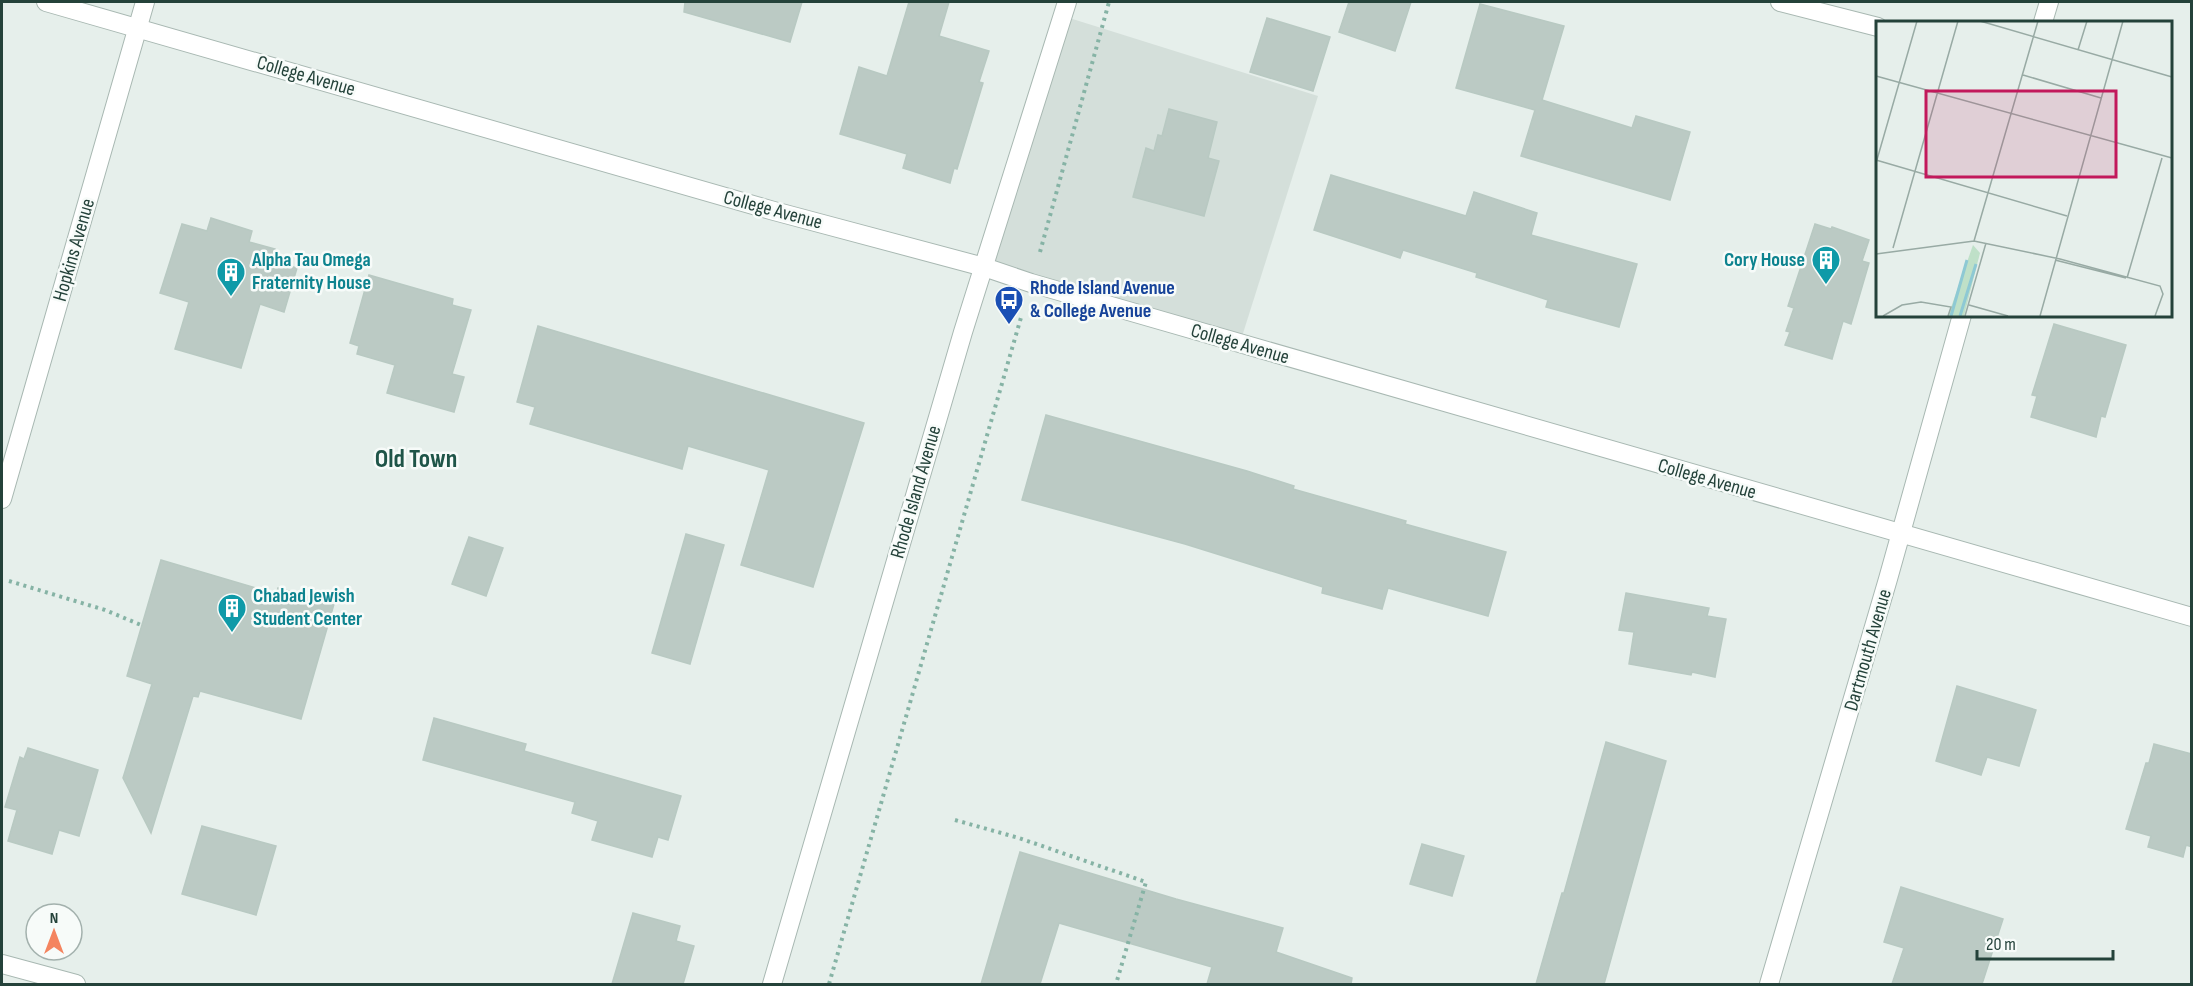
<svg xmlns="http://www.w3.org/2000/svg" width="2193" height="986" viewBox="0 0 2193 986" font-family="'Sofia Sans Condensed',sans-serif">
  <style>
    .built { fill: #d4dfda }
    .building { fill: #bbcac4; stroke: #b8c9c2; stroke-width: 1.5 }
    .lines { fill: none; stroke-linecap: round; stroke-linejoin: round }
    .minor-casing { stroke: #a8b8b2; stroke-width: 20 }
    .path { stroke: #86b3a5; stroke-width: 4; stroke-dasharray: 3 4.5; stroke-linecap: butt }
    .minor { stroke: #fff; stroke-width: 18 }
    .labels { text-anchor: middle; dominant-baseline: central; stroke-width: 5; stroke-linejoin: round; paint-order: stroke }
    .street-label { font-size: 20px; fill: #24423a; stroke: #f7fbf9 }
    .culture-label { font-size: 20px; font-weight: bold; fill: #0d838f; stroke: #f7fbf9; text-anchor: start }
    .transit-label { font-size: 20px; font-weight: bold; fill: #164399; stroke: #f7fbf9; text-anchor: start }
    .district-label { font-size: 26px; font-weight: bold; fill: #1f5548; stroke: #f7fbf9 }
    .inset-river { fill: none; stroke: #8ec9d4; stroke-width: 3 }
    .inset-road { fill: none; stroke: #98aaa4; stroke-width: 1.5 }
    .view { fill: #c2185b; fill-opacity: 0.15; stroke: #c2185b; stroke-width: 3 }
    .inset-edge { fill: none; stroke: #24423a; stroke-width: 3 }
  </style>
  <rect width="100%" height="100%" fill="#e6efeb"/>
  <polygon class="built" points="1063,16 1318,96 1239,346 984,267"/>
  <g class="building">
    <polygon points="685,2 802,2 790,42 684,12"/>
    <polygon points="909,2 949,2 939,36 989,51 979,82 983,83 957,169 954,168 950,183 903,168 907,154 840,134 859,67 887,76"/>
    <polygon points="1349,2 1411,2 1395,51 1339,32"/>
    <polygon points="1480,4 1564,26 1542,100 1632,128 1636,116 1690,132 1670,200 1521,156 1535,110 1456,88"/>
    <polygon points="1267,18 1330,37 1313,91 1250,72"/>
    <polygon points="1169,109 1217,122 1208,158 1219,161 1204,216 1133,197 1146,148 1154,151 1158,135 1162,136"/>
    <polygon points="1331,175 1466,216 1474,192 1537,213 1531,235 1637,264 1619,327 1546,307 1548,300 1476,277 1477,273 1403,250 1400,258 1314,230"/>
    <polygon points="211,218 252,231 249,242 275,249 271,261 297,268 284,312 260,304 241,368 175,349 189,302 160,293 182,224 207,231"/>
    <polygon points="1815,224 1831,229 1832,227 1869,240 1862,261 1869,263 1857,304 1851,324 1843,321 1832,359 1785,345 1790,332 1786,331 1794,308 1788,306"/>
    <polygon points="369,275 453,299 452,305 471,310 452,374 464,377 454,412 387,393 395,365 357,354 359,346 350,343"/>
    <polygon points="2054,324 2126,345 2105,417 2101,416 2096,437 2031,417 2037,396 2032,395"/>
    <polygon points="538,326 864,423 813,587 741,565 769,470 688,446 682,469 530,424 535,407 517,402"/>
    <polygon points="1046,415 1247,471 1294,486 1293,489 1406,521 1405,524 1506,552 1488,616 1388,588 1382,609 1322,593 1323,587 1185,544 1022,500"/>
    <polygon points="686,534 724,545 690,664 652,653"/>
    <polygon points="469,537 503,548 486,596 452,584"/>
    <polygon points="161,560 276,594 278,588 334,604 301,719 200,691 198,697 193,696 151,833 123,778 152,684 127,676"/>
    <polygon points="1626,593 1709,608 1707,616 1726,619 1715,677 1692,672 1691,675 1629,664 1634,632 1619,630"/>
    <polygon points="1957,686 2036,710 2019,766 1987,757 1981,775 1936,761"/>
    <polygon points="434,718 526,744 524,751 681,796 668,840 658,837 652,857 592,840 598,821 572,813 575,802 423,760"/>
    <polygon points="1606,742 1666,761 1604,984 1536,984 1562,893 1564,893"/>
    <polygon points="2154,744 2192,754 2192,847 2186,845 2183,857 2148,847 2151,836 2126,829 2146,763 2149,763"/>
    <polygon points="28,748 98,770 79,836 59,830 52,854 8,841 17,810 5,807 20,757 24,759"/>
    <polygon points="202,826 276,846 256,915 182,894"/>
    <polygon points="1422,844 1464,856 1452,896 1410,884"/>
    <polygon points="1020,852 1176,899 1283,928 1276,952 1352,978 1351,984 1207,984 1212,967 1059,923 1040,984 981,984"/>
    <polygon points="1901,887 2003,919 1982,984 1892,984 1904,948 1884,942"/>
    <polygon points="633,913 680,926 676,941 694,946 683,984 612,984"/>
  </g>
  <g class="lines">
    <g class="minor-casing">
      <g id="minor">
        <polyline points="46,2 774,211 984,267 1031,283 2192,617"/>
        <polyline points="1780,2 1878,27"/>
        <polyline points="2043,22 2049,2"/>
        <polyline points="2,499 145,2"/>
        <polyline points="2,964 76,984"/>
        <polyline points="772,984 963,332 1067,2"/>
        <polyline points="1769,984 1888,579 1962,315"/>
      </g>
    </g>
    <g class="path">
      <polyline points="1040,252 1109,2"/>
      <polyline points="9,581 105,610 141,625"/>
      <polyline points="955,820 1019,838 1146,882 1116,984"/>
      <polyline points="829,984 1022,314"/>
    </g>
    <use href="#minor" class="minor"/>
  </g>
  <defs>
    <g id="building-pin" transform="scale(1.5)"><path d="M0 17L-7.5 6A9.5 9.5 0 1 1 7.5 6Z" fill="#0f9aa8" stroke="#f7fbf9"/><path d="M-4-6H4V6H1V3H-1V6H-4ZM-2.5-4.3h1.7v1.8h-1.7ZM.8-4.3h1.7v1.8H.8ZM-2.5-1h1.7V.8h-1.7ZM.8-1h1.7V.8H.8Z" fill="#fff"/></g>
    <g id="bus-pin" transform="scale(1.5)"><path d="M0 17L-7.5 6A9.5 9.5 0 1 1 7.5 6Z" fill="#1a4fb4" stroke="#f7fbf9"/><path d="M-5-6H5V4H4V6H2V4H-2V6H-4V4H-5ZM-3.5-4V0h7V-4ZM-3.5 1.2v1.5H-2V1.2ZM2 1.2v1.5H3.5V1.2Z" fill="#fff"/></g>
  </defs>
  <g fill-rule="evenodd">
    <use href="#building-pin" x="1826" y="260"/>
    <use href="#building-pin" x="231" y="272"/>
    <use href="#bus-pin" x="1009" y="300"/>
    <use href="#building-pin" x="232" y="608"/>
  </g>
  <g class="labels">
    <g class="street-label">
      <text transform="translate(306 76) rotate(16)">College Avenue</text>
      <text transform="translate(773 210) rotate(15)">College Avenue</text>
      <text transform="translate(74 250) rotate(-74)">Hopkins Avenue</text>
      <text transform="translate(1240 344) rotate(16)">College Avenue</text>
      <text transform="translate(1707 479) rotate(16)">College Avenue</text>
      <text transform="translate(916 492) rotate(-74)">Rhode Island Avenue</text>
      <text transform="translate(1868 650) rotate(-74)">Dartmouth Avenue</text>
    </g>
    <g class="culture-label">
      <text x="252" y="260">Alpha Tau Omega<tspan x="252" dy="23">Fraternity House</tspan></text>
      <text x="1805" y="260" text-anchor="end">Cory House</text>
      <text x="253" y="596">Chabad Jewish<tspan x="253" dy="23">Student Center</tspan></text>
    </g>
    <g class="transit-label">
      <text x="1030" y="288">Rhode Island Avenue<tspan x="1030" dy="23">&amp; College Avenue</tspan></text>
    </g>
    <g class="district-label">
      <text x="416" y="459">Old Town</text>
    </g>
  </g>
  <g transform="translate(1876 21)">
    <rect width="296" height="296" fill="#e6efeb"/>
    <path d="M97 224 104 232 88 295H72Z" fill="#bfe0c8"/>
    <path class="inset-river" d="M75 295 91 239M84 295 100 243"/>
    <path class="inset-road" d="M104 0 296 56M202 29 211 0M147 54 225 77M0 55 296 137M0 139 191 195M0 142 41 0M98 220 162 0M17 227 82 0M0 233 98 220 184 238 284 265 287 273 279 295M179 239 250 257M251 257 286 137M93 284 132 295M7 295 26 284 45 281 75 286 72 295M89 295 110 222M164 295 247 0"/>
    <path class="view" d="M50 70H240V156H50Z"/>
    <rect width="296" height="296" class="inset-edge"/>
  </g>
  <rect width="2193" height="986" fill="none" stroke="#24423a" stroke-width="6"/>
  <g transform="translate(54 932)"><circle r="28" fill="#f7fbf9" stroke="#a3b1ad" stroke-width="1.5"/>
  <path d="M0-4.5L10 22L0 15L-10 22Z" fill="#f4845f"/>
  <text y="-9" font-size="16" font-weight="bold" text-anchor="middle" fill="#24423a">N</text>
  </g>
  <path d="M1977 950v9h136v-9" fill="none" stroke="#24423a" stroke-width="3"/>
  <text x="1986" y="950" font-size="18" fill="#24423a" stroke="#f7fbf9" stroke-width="4.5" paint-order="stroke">20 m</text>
</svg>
